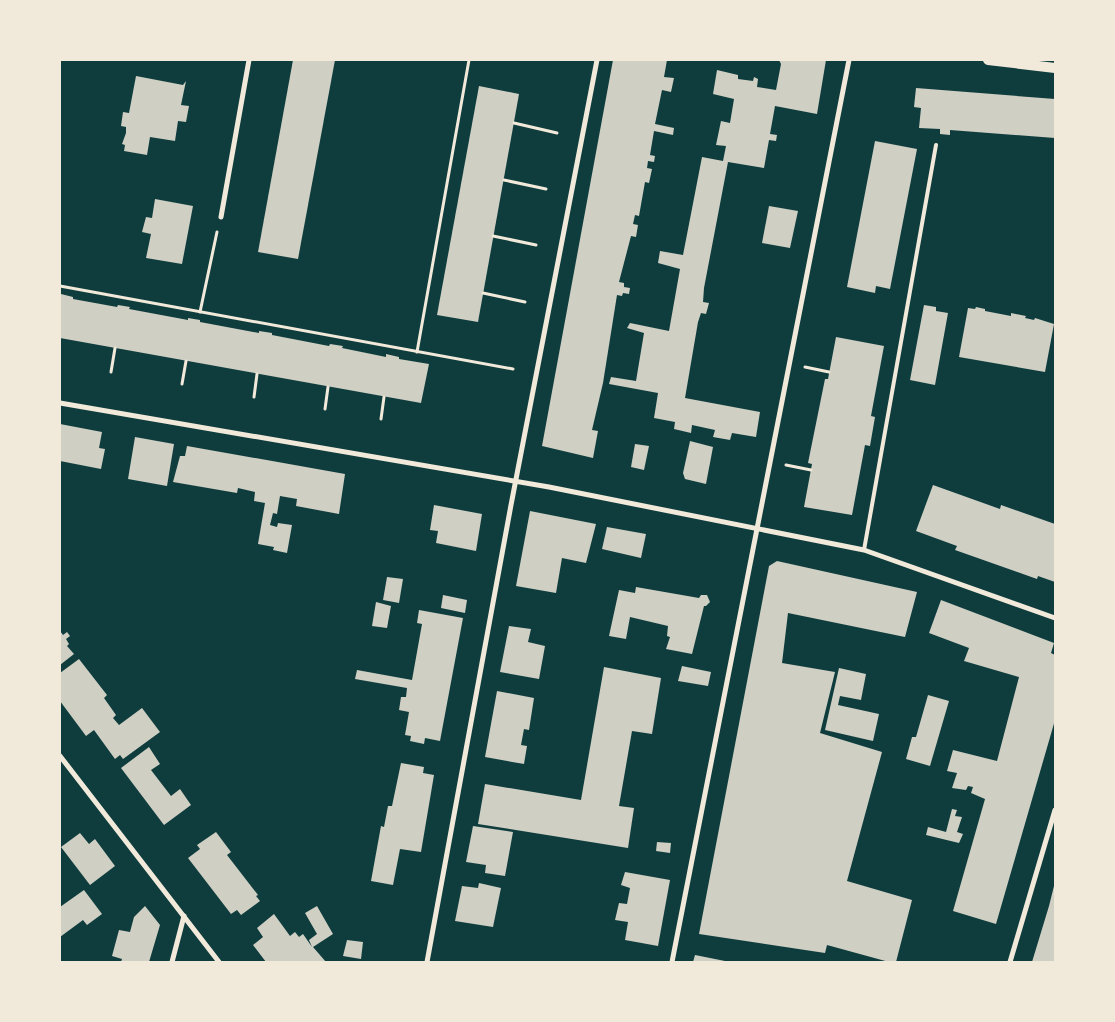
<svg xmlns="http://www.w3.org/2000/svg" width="1115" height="1022" viewBox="0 0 1115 1022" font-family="'Archivo Narrow',sans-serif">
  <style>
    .building { fill: #cfcfc3 }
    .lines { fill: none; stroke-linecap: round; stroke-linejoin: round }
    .path { stroke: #f1e9da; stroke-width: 3 }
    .service { stroke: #f1e9da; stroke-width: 4 }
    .minor { stroke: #f1e9da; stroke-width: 5 }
    .secondary { stroke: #f1e9da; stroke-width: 10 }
  </style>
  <rect width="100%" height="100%" fill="#0f3d3e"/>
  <g class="building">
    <polygon points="293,60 335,60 298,259 258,252"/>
    <polygon points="613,60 667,60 664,77 674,78 671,92 662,90 655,124 674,128 673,135 654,131 650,155 655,156 654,162 648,161 647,168 652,169 649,183 645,182 639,216 635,215 633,224 638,225 636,237 631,236 619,282 624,283 624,287 630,288 629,294 623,293 622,296 617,295 603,383 592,430 598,431 593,458 542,446"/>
    <polygon points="779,60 826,60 817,114 775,106 770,134 777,135 776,141 769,140 764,168 728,162 704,288 703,302 709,303 706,314 701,313 698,322 685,398 760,412 756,437 732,433 730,440 713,437 715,430 692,425 691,433 674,429 675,422 654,418 658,393 609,384 611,377 636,381 644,333 627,328 630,323 669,331 680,269 658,263 660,251 683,255 702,157 723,161 726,146 716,145 721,121 730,123 734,99 713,94 717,70 738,75 738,79 753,81 754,77 758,79 757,87 776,90 781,64"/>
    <polygon points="136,76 183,85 186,81 181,105 189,106 186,122 178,121 175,141 150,137 147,155 124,151 125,145 122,144 126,133 126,127 121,126 123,112 129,113"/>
    <polygon points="479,86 519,94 478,322 437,315"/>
    <polygon points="916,88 1055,99 1055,138 950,130 950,135 940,134 940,129 919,128 921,108 914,107"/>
    <polygon points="875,141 917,149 890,289 876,286 875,293 847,287"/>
    <polygon points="155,199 193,206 182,264 146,258 151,234 142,232 146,217 152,218"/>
    <polygon points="769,206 798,211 790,248 762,243"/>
    <polygon points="61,294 73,297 73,299 117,307 118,305 130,307 129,309 188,320 188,318 200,320 200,322 259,333 259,331 272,333 272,335 329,346 330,344 343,346 342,348 386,357 386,354 399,357 399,359 429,364 421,403 60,338"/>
    <polygon points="924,305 936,307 936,311 948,313 935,385 910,380"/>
    <polygon points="976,307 985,309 985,311 1011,316 1011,313 1026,316 1025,318 1034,320 1035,318 1054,324 1045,372 959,357 968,308 975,309"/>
    <polygon points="836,337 884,346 871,416 875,417 870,446 865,445 852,515 804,507 812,464 808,463 825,379 828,379"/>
    <polygon points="60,424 102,432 99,448 105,449 101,469 60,461"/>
    <polygon points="135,437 174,444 167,486 128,479"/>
    <polygon points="690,441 713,447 706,484 685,479 683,473"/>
    <polygon points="635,444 649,446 644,470 631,467"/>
    <polygon points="187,446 345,474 339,514 296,506 297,499 280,496 277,514 273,513 270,525 277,527 278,523 292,525 287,553 273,550 274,547 258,544 265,503 254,501 255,492 238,488 237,493 173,482 180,456 185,456"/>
    <polygon points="933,485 1000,509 1001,505 1055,524 1055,582 1038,576 1037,579 955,550 957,546 916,531"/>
    <polygon points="434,505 482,514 476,551 436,543 438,531 430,530"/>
    <polygon points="530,511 596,524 586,563 562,558 556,593 516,586"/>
    <polygon points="607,527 646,534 641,558 602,549"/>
    <polygon points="777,561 917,592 905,637 788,613 782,663 835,672 820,733 882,752 847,881 912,900 896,962 889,962 827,945 825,953 699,934 769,566"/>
    <polygon points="387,577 403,579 399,603 383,600"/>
    <polygon points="636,587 699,598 701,595 707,595 710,602 706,606 704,606 692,654 666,649 670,637 667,636 668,626 630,617 626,639 609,636 619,590 635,593"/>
    <polygon points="443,595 467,600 465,613 441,608"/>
    <polygon points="941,600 1054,643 1051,653 1055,655 1055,720 996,924 953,911 985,799 971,793 973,787 968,786 966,790 952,788 957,773 947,771 953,750 997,761 1019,677 964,661 969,648 929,633"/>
    <polygon points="376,602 391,606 387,628 372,626"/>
    <polygon points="419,610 463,618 440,741 425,738 424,744 410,741 411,736 405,735 409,712 399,710 401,697 406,697 407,688 355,679 357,670 412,680 422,624 417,623"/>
    <polygon points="509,626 531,629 528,642 545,646 539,679 500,672"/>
    <polygon points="60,631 63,635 67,632 70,636 66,639 69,644 67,646 74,654 60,665"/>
    <polygon points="79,659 107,695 104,698 116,715 113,718 119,725 142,708 160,732 123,759 120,755 115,759 94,730 86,736 60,701 60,673"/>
    <polygon points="682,666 711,672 708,686 678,681"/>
    <polygon points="604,667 661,678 652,734 632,731 619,806 634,808 628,848 478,824 485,784 581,800"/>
    <polygon points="839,668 866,674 861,700 840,696 838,705 879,714 873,741 825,730"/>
    <polygon points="497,691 534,698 529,730 524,729 521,745 527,746 524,764 485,757"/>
    <polygon points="928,695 949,701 930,766 906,759 912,737 916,737"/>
    <polygon points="149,747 160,764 151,770 171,796 180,789 191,805 164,825 121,768"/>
    <polygon points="401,763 424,767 423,773 434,775 421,852 400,849 393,885 371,881 381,826 384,827 388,806 392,806"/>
    <polygon points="952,809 957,810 955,816 962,817 957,832 963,834 959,843 926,835 928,827 946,832"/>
    <polygon points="473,826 513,832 505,876 485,873 486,865 466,862"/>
    <polygon points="216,832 231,852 227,855 258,895 256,896 260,901 241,915 237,910 231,914 188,858 200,849 197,845"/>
    <polygon points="80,833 89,844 95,839 115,866 90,885 61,847"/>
    <polygon points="657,842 671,843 670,853 656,851"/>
    <polygon points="625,872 670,880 658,946 625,940 628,922 615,920 619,903 627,904 630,888 621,885"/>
    <polygon points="479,883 501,888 493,927 455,921 462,886 478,888"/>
    <polygon points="1054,886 1055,962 1032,962 1049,906"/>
    <polygon points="84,890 102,914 87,925 83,920 60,937 60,907"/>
    <polygon points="145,906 160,925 149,962 121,962 122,959 112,956 119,930 130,932 134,917"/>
    <polygon points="317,906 333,934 313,947 326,962 266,962 253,945 263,937 257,928 274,914 290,936 295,932 299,937 303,934 312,947 309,940 317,934 305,913"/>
    <polygon points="347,940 363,942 361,959 343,956"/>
    <polygon points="695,955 725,961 725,962 693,962"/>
  </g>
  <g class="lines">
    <g class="path">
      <polyline points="514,123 557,133"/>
      <polyline points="504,180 546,189"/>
      <polyline points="493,236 536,245"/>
      <polyline points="60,286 513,369"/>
      <polyline points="483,293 525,302"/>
      <polyline points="200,312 217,232"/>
      <polyline points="417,352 469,60"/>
      <polyline points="805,367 829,372"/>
      <polyline points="111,372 115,348"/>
      <polyline points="182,384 186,361"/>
      <polyline points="254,397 257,374"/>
      <polyline points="325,409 328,387"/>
      <polyline points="381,419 384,397"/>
      <polyline points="786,465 811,470"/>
    </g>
    <polyline class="service" points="864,550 936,145"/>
    <g class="minor">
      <polyline points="221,217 249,60"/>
      <polyline points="60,403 549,487 864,550 1055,618"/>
      <polyline points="60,756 219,962"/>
      <polyline points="172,962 184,916"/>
      <polyline points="427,962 511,505 597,60"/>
      <polyline points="672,962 849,60"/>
      <polyline points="1010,962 1055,810"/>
    </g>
    <polyline class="secondary" points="988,60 1055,68"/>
  </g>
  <rect width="1115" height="1022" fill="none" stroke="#f1e9da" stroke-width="122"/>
</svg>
